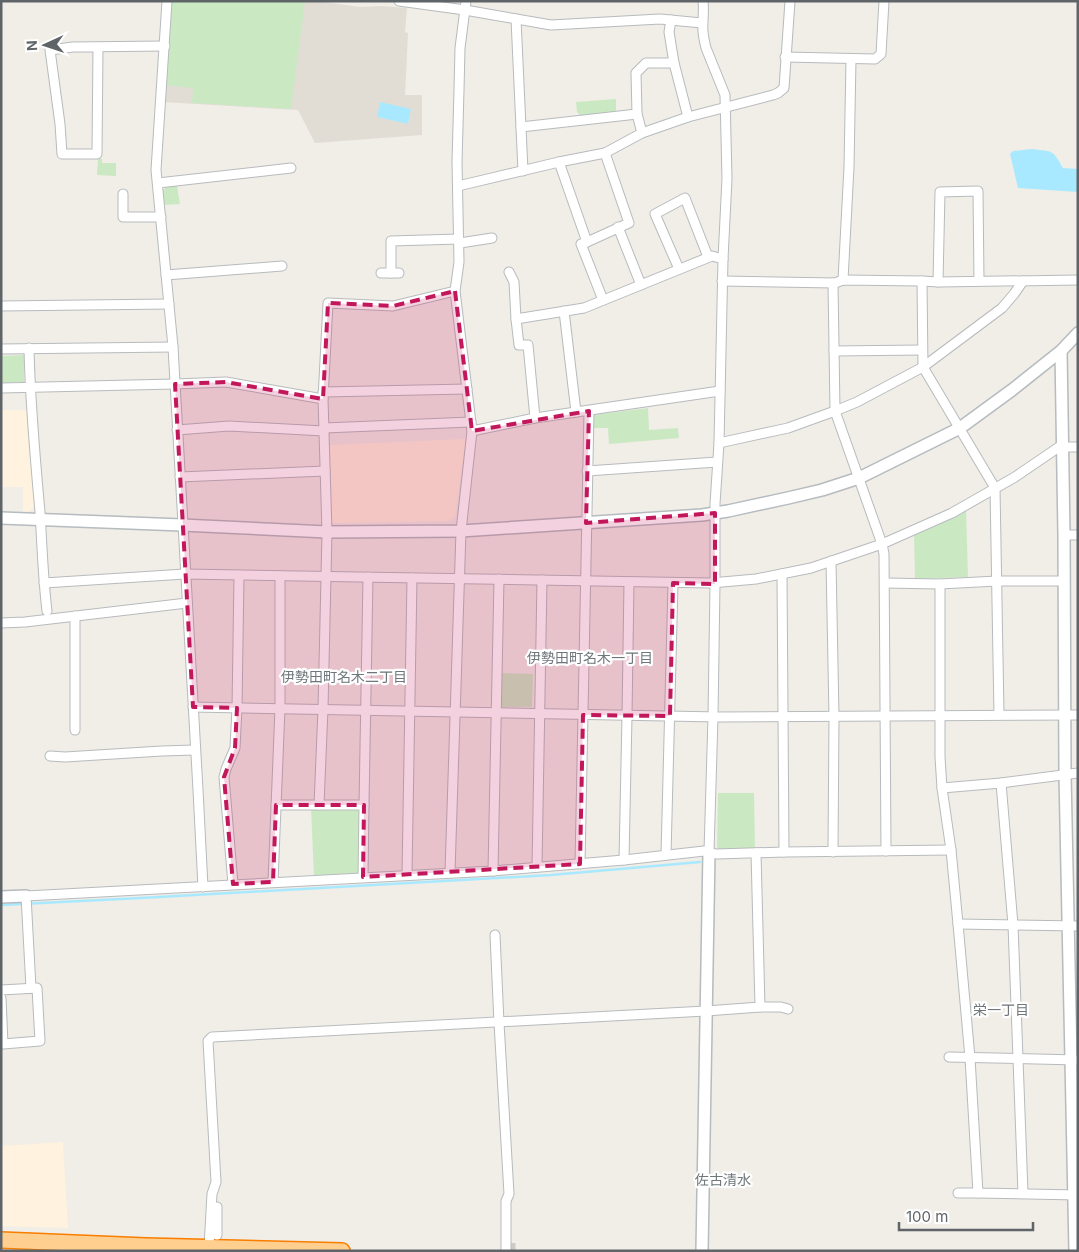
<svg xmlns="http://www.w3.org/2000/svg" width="1079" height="1252" viewBox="0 0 1079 1252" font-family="Inter,'Noto Sans JP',sans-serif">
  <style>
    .commercial { fill: #fff2de }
    .education { fill: #e1ddd5 }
    .green { fill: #cae9c3 }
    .water { fill: #a9e9ff }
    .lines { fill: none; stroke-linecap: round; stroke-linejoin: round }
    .stream { stroke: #a9e9ff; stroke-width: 2.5 }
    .street-tunnel { stroke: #cccbc7; stroke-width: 9; stroke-dasharray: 9 4.5; stroke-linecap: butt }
    .street-casing { stroke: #b7bbbe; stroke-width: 11 }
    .secondary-casing { stroke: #b5bbbf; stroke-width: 14 }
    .highway-casing { stroke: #f87e00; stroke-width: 18 }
    .street { stroke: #fff; stroke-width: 9 }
    .secondary { stroke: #fff; stroke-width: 11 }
    .highway { stroke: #ffcf90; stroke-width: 15 }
    .marked { fill: #c2185b; fill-opacity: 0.2; stroke: #c2185b; stroke-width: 4; stroke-dasharray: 10 6; stroke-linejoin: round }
    .labels { text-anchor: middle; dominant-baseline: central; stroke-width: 4.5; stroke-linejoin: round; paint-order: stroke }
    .neighbourhood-label { font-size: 14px; fill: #6f777a; stroke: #fff }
  </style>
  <rect width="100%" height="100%" fill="#f1ede7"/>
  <g class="commercial">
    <polygon points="1,410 30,410 35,506 30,511 23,512 23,487 1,487"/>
    <polygon points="466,439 455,517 449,521 333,523 330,518 328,445"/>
    <polygon points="63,1142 68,1228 1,1226 1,1146"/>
  </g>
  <polygon class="education" points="172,1 315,1 361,7 381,6 407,8 405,32 408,33 405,95 422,95 422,135 315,143 298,110 163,102"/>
  <g class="green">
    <polygon points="172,1 305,1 291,109 192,103 193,88 164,85"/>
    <polygon points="616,99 616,112 581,116 577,112 576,102"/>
    <polygon points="98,159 102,159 102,163 116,163 116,176 97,175"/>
    <polygon points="177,186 180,204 163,205 162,192 166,187"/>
    <polygon points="24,355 24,382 1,383 1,356"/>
    <polygon points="648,408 649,430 678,428 679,438 609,444 608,428 593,428 593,415"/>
    <polygon points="966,509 968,577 915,579 914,535"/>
    <polygon points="501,673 533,674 532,707 500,707"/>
    <polygon points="718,793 754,793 755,850 717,850"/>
    <polygon points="311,808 360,809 359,875 314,877"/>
  </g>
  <g class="water">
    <polygon points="380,102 411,109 408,124 377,117"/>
    <path d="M1032 149C1054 152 1052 149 1063 168L1078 169V192L1018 188 1010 154 1013 151Z"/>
  </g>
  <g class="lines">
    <polyline class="stream" points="1,905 141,898 551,875 700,862"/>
    <polyline class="street-tunnel" points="511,1243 511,1251"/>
    <g class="street-casing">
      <g id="street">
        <polyline points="167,1 156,170 173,347 198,790 203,887"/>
        <polyline points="399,1 465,10 551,25 660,19 702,23"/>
        <path d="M703 1C704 9 703 15 703 23 702 31 704 40 706 48L725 95 727 179 723 259 719 443 715 504V584L713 717 709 852"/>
        <polyline points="516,19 523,171"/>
        <polyline points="671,20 669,32 674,63 688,117"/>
        <polyline points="98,47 97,154 62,154 60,124 50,50 73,47 165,46"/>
        <polyline points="785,57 875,59 881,54 884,1"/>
        <polyline points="521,127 637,114"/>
        <polyline points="642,133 637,114 636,73 646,63 674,63"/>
        <polyline points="559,162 587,242 629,223 605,153"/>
        <polyline points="158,183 291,168"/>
        <polyline points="458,186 559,162 605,153 642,133 688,117 773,95 778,93 784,88 790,1"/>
        <polyline points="123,194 123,217 161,217"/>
        <polyline points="618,227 641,285"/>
        <polyline points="587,242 581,244 603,300"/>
        <polyline points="460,243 492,238"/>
        <polyline points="679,269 655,214 685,198 708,257"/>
        <polyline points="509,272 514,282 516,319 519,345 528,345 535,418"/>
        <polyline points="381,273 399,273"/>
        <polyline points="391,273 391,241 459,239"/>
        <polyline points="166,275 282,266"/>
        <polyline points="843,280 849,167 851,59"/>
        <polyline points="722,281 835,283 843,280 922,281 938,282 1078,280"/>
        <polyline points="922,281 923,367 995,488 999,715"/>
        <polyline points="938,282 940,192 978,191 979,281"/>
        <polyline points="833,283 835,411 882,544 884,554 886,851"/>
        <polyline points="1,306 169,304"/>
        <polyline points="564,311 576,412"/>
        <polyline points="516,319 584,308 712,256 723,259"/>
        <path d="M29 348C30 403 35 457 40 512 42 545 43 578 47 611"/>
        <polyline points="1,349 173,347"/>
        <polyline points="834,351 922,350"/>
        <polyline points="1,388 175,384 226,382 323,399"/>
        <polyline points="323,392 467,389"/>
        <polyline points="324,428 471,422"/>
        <polyline points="177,430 229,426 324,431"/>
        <polyline points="472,431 535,418 720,391"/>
        <polyline points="719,443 788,428 835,411 857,402 923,367 1002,308 1014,294 1023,281"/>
        <polyline points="587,471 717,462"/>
        <polyline points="180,477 325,471"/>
        <polyline points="1064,535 1078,535"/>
        <polyline points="831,561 834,717 833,852"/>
        <polyline points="782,574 784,852"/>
        <polyline points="44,583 185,574 711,583 756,579 811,568 882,544 952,513 1015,477 1059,447 1078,447"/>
        <polyline points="885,583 940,584 997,581 1064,581"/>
        <polyline points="940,584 940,757 942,788 951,850 958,924 970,1058 978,1193 1078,1195"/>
        <polyline points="1,623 25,622 187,603"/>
        <polyline points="193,707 719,717 1078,715"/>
        <polyline points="75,730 75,616"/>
        <polyline points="50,756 65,757 162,751 195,750"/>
        <polyline points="1001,783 1013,925 1023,1193"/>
        <polyline points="942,788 1001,783 1078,773"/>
        <polyline points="276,805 364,805"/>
        <polyline points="319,805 323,709 327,532 323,399 328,303 393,306 455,291"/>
        <polyline points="666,855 673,583"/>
        <polyline points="624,860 627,716 629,582"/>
        <polyline points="580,864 589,411"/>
        <polyline points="537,867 542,580"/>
        <polyline points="493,871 499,579"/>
        <polyline points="450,872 461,531 472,431 455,291 459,262 457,162 459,90 460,48 466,1"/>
        <polyline points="407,875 412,578"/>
        <polyline points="363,877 364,805 368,577"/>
        <polyline points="273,882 280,708 280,576"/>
        <polyline points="233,884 224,777 226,769 235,748 237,708 239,575"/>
        <polyline points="958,924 1078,926"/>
        <polyline points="495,935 499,1023 509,1194 506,1201 506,1251"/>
        <polyline points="31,988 26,896 493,871 624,860 704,851 716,854 784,852 951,850"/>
        <polyline points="1,990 37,988 40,1041 3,1044 1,998"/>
        <polyline points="760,1007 781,1007 788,1009"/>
        <polyline points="949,1057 1078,1060"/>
        <polyline points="958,1193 978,1193"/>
        <polyline points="217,1235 217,1207"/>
        <polyline points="209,1247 212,1194 216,1182 208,1041 212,1037 706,1011 760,1007 756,853"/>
      </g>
    </g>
    <g class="secondary-casing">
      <g id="secondary">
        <polyline points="1061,351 1064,535 1065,774 1075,1251"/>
        <polyline points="1,518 182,525 327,532 461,531 702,515 728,511 788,498 822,490 859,478 960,428 1012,390 1061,351 1078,333"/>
        <polyline points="1,897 26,896"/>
        <polyline points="702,1251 709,852"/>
      </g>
    </g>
    <g class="highway-casing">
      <polyline id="highway" points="1,1240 146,1246 342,1251"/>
    </g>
    <use href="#street" class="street"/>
    <use href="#secondary" class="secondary"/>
    <use href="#highway" class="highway"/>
  </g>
  <path class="marked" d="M455 291 472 431 589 411 586 523 715 513V584L673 583 670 716 583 715 580 864 363 877 364 805H276L273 882 233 884 224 777 235 748 237 708 193 707 175 384 226 382 323 399 328 303 393 306Z"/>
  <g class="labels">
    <g class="neighbourhood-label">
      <text x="590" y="657">伊勢田町名木一丁目</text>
      <text x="344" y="676">伊勢田町名木二丁目</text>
      <text x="1001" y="1009">栄一丁目</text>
      <text x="723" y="1179">佐古清水</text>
    </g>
  </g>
  <rect width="1079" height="1252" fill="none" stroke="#5e6468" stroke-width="5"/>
  <g transform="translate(45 45) rotate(267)" stroke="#ffffff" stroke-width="4" paint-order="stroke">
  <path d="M0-4L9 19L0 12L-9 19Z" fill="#5e6468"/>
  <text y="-8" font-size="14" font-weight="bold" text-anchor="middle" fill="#5e6468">N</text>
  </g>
  <path d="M899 1222v8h134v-8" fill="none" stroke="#5e6468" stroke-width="2.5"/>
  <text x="906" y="1222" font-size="15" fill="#5e6468" stroke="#ffffff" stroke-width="4" paint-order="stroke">100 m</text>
</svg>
